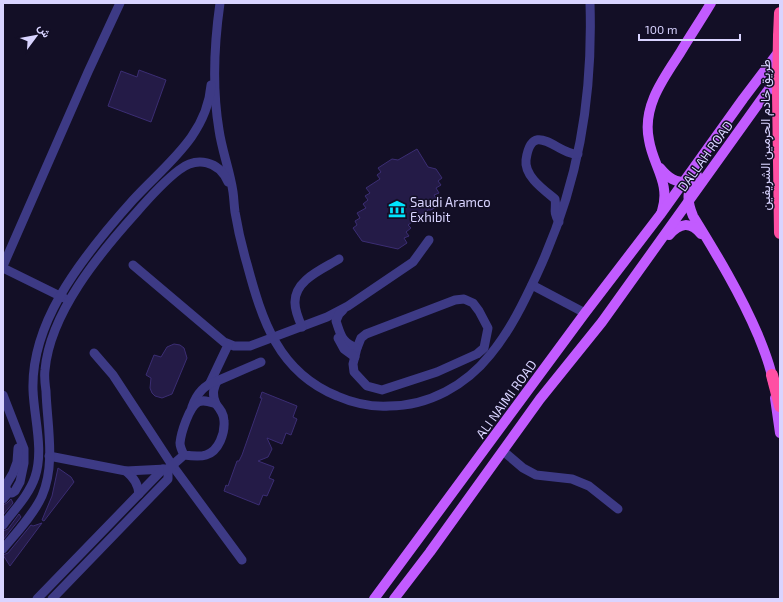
<svg xmlns="http://www.w3.org/2000/svg" width="783" height="602" viewBox="0 0 783 602" font-family="'Exo 2',Vazirmatn,sans-serif">
  <style>
    .building { fill: #241b47; stroke: #3b2d73 }
    .lines { fill: none; stroke-linecap: round; stroke-linejoin: round }
    .minor { stroke: #3d3a85; stroke-width: 9 }
    .major { stroke: #c25bff; stroke-width: 10 }
    .highway { stroke: #ff4fa3; stroke-width: 12 }
    .highway-bridge { stroke: #ff4fa3; stroke-width: 12 }
    .labels { text-anchor: middle; dominant-baseline: central; stroke-width: 3; stroke-linejoin: round; paint-order: stroke }
    .street-label { font-size: 13px; fill: #d9d4ff; stroke: #130f26 }
    .poi-label { font-size: 13px; fill: #d9d4ff; stroke: #130f26; text-anchor: start }
  </style>
  <rect width="100%" height="100%" fill="#130f26"/>
  <g class="building">
    <polygon points="139,70 166,80 151,122 108,106 121,71 137,77"/>
    <polygon points="417,149 428,167 436,169 442,178 438,181 441,185 436,188 439,193 434,195 437,200 433,203 436,207 431,210 428,210 408,225 411,228 406,232 409,236 404,238 407,243 398,249 362,241 353,228 357,225 355,221 360,218 357,213 366,208 363,204 368,200 365,196 370,193 366,188 380,179 377,175 381,172 378,168 392,159 398,160"/>
    <polygon points="174,344 180,345 184,348 187,358 172,394 162,398 155,396 152,393 150,388 151,378 146,375 154,355 161,357 167,347"/>
    <polygon points="262,392 297,406 293,417 297,419 291,435 286,433 282,444 267,438 272,449 268,457 258,461 274,467 269,478 274,480 267,496 263,495 259,505 224,491 226,485 228,486 237,461 239,461 242,455 262,398 260,398"/>
    <polygon points="58,468 71,477 74,482 44,521 42,520 52,496"/>
    <polygon points="11,499 13,503 3,515 3,505 7,503"/>
    <polygon points="19,514 21,517 3,540 3,531 8,529"/>
    <polygon points="42,523 10,566 3,555 8,553 31,525 33,526"/>
  </g>
  <g class="lines">
    <g class="minor">
      <path d="M220 3C214 45 212 88 219 130 222 151 230 171 233 192 234 199 234 205 235 212 238 230 242 247 247 264 262 320 278 372 337 396 353 403 371 407 389 406 429 406 466 385 490 355 510 331 524 302 537 274 578 186 593 100 590 3"/>
      <path d="M559 222C552 210 557 209 555 199 544 190 524 176 526 160 532 117 559 156 578 154"/>
      <polyline points="133,265 224,342 234,346 250,346 327,317 348,306 413,262 429,240"/>
      <polyline points="3,266 88,72 120,3"/>
      <polyline points="3,268 64,298"/>
      <polyline points="532,285 585,313"/>
      <polygon points="464,299 473,303 479,311 488,328 484,348 477,354 437,372 382,390 367,386 354,372 353,364 357,348 361,338 366,334 455,300"/>
      <path d="M343 310 339 314 336 321C341 335 341 342 357 348"/>
      <path d="M302 327C299 320 295 311 295 303 294 280 323 269 339 259"/>
      <polyline points="338,338 344,349 355,357"/>
      <polyline points="94,353 113,375 172,465 242,560"/>
      <polyline points="210,383 228,345"/>
      <polyline points="3,395 24,449 24,463 20,482 15,491 12,493 8,493 3,499"/>
      <path d="M216 404C212 395 213 390 217 381"/>
      <path d="M192 407C196 395 203 385 217 381L261 362"/>
      <polyline points="503,451 523,468 536,475 572,479 589,486 618,509"/>
      <polyline points="49,456 126,471 166,469"/>
      <path d="M126 471C134 478 138 484 139 494"/>
      <polyline points="8,493 6,488 6,485 13,473 17,462 18,448"/>
      <path d="M3 525C14 510 29 495 35 477 44 450 34 418 33 390 32 357 44 324 60 296 80 261 107 229 133 200 165 165 207 136 211 85"/>
      <path d="M3 549C16 533 34 514 42 496 56 464 47 424 46 391 45 384 44 377 45 370 50 313 99 254 136 213 149 198 163 182 179 170 197 156 219 161 228 182"/>
      <polyline points="37,599 163,469"/>
      <path d="M52 599 168 479V469L184 455C191 456 200 457 206 455 219 451 225 433 224 421 224 414 220 409 216 404 210 402 204 399 198 402 189 407 181 433 180 443 180 447 182 451 184 455"/>
    </g>
    <g class="major">
      <path d="M660 168C669 179 675 182 689 183"/>
      <path d="M697 175C687 190 686 199 693 216 717 255 740 293 758 335 764 350 771 366 773 382"/>
      <path d="M662 211C671 183 653 166 649 140 642 107 663 79 680 53 690 36 701 20 711 3"/>
      <path d="M669 235C680 223 690 221 701 234"/>
      <polyline points="775,398 780,433"/>
      <polyline points="374,599 585,313 660,215 743,99 780,50"/>
      <polyline points="394,599 430,552 540,399 602,322 779,75"/>
    </g>
    <g class="highway">
      <polyline points="779,36 780,13"/>
      <polyline points="778,92 780,233"/>
      <polyline points="772,375 780,406"/>
    </g>
    <polyline class="highway-bridge" points="778,92 779,36"/>
  </g>
  <defs>
    <g id="museum-bare" transform="scale(1.38)"><path d="M0-6L6-3V-2H-6V-3ZM-5-1h2V3h-2ZM-1-1h2V3h-2ZM3-1h2V3H3ZM-6 4H6V6H-6Z" fill="#00e5ff" stroke="#130f26" stroke-width="2.5" paint-order="stroke"/></g>
  </defs>
  <g fill-rule="evenodd">
    <use href="#museum-bare" x="397" y="209"/>
  </g>
  <g class="labels">
    <g class="street-label">
      <text transform="translate(765 135) rotate(-90)">طريق خادم الحرمين الشريفين</text>
      <text transform="translate(705 156) rotate(-54)">DALLAH ROAD</text>
      <text transform="translate(506 399) rotate(-54)">ALI NAIMI ROAD</text>
    </g>
    <g class="poi-label">
      <text x="410" y="202">Saudi Aramco<tspan x="410" dy="15">Exhibit</tspan></text>
    </g>
  </g>
  <rect width="783" height="602" fill="none" stroke="#d9d4ff" stroke-width="8"/>
  <g transform="translate(36 36) rotate(58)" stroke="#130f26" stroke-width="3" paint-order="stroke">
  <path d="M0-3L7 15L0 10L-7 15Z" fill="#d9d4ff"/>
  <text y="-6" font-size="11" font-weight="bold" text-anchor="middle" fill="#d9d4ff">ش</text>
  </g>
  <path d="M639 34v6h101v-6" fill="none" stroke="#d9d4ff" stroke-width="2"/>
  <text x="645" y="34" font-size="12" fill="#d9d4ff" stroke="#130f26" stroke-width="3" paint-order="stroke">100 m</text>
</svg>
